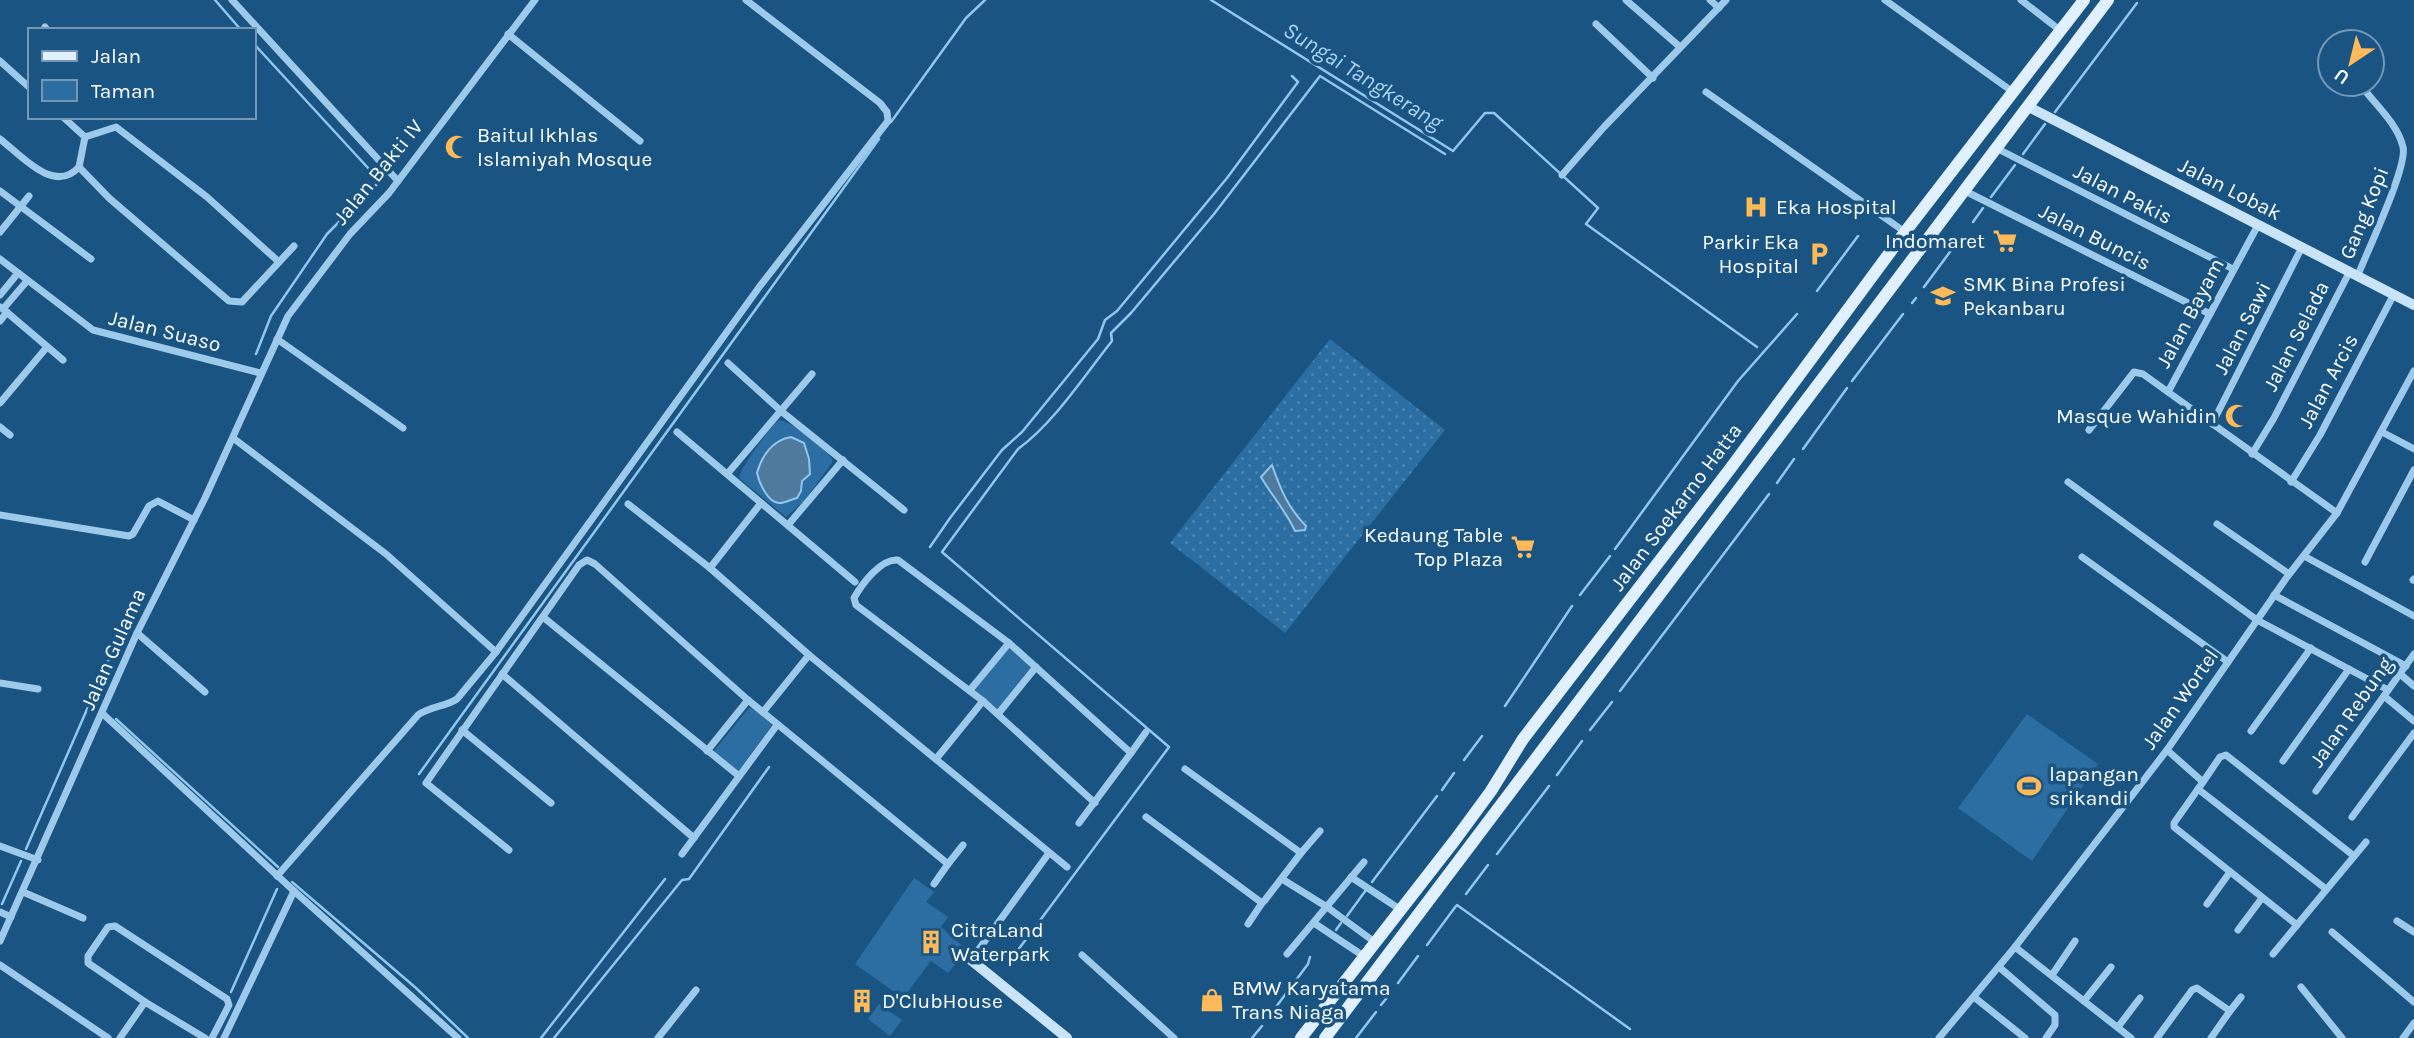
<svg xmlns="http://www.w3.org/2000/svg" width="2414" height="1038" viewBox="0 0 2414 1038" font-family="Karla,sans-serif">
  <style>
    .grass { fill: url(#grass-dots) }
    .green { fill: #2c6ea1 }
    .water { fill: #4f7a9d; stroke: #8fc7ee; stroke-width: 2 }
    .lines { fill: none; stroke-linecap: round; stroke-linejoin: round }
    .stream { stroke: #8fc7ee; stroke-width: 2.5 }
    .street { stroke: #9dcaeb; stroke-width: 7 }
    .secondary { stroke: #c9e3f8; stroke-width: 10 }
    .primary { stroke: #e1f0ff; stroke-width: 12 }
    .labels { text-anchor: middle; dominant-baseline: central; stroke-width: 7; stroke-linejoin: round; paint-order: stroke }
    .poi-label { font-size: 21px; fill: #fff; stroke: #195482; text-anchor: start }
    .street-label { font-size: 21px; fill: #fff; stroke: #195482 }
    .water-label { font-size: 23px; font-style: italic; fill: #a8d3f3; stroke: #195482 }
  </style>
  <defs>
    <pattern id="grass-dots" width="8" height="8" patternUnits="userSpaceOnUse" patternTransform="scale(1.75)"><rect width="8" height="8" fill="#2c6ea1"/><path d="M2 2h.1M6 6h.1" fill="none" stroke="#4c84af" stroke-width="1.8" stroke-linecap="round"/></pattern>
  </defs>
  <rect width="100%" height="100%" fill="#195482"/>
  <polygon class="grass" points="1330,339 1445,430 1285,633 1170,543"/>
  <g class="green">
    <path d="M779 420C795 423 822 446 832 459V463L804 501 786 517 739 478C739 470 772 424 779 420Z"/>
    <polygon points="1008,646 1034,667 997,711 973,690"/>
    <polygon points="749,708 753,708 772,725 737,773 713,752"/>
    <polygon points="2027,714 2098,764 2032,861 1958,808"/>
    <polygon points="914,878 934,892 926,902 948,917 941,927 967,950 948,973 931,961 903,998 855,964"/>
    <polygon points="879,1004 902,1020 890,1036 868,1019"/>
  </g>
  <g class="water">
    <path d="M791 437 804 443 809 459 810 474 802 481 801 491 797 498C792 499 785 503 780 503 768 504 759 482 757 473 762 455 773 440 791 437Z"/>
    <path d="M1272 465C1280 488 1288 508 1306 526L1305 530 1295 531C1286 511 1272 496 1261 477Z"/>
  </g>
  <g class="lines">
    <g class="stream">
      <polyline points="215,0 241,30"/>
      <polyline points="1211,0 1453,151 1485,113 1494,113 1598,208 1586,224 1757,347"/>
      <polyline points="254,44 380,181 327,234 271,316 256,354"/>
      <polyline points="2055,112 2137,3"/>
      <polyline points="891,122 966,18 985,0"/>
      <polyline points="2023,154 2045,124"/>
      <polyline points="1991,197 2015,165"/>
      <polyline points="1881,207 1884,203"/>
      <polyline points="1973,222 1983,208"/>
      <polyline points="1924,287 1958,241"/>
      <polyline points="1817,291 1858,236"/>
      <polyline points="1912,303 1916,298"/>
      <polyline points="1852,381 1903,314"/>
      <polyline points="1803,449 1847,388"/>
      <polyline points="1777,483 1794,459"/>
      <polyline points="930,547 950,518 1002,450 1022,432 1098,339 1105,320 1117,311 1227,178 1298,82 1292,76"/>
      <polyline points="1615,549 1738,381 1797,314"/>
      <polyline points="1580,595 1610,556"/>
      <polyline points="1620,691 1769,494"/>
      <polyline points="1505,706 1572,606"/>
      <polyline points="116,719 278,867"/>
      <polyline points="1590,730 1612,702"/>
      <polyline points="1464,760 1482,736"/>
      <polyline points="419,774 879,139"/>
      <polyline points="1557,775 1582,741"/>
      <polyline points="1442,790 1454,773"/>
      <polyline points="26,849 109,659 141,593"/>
      <polyline points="1497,854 1549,786"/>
      <polyline points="292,882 416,988 468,1038"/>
      <polyline points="1372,882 1437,796"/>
      <polyline points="1466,894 1488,865"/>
      <polyline points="2,904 21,861"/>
      <polyline points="1457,905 1630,1029"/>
      <polyline points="1347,916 1366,890"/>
      <polyline points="1336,930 1341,923"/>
      <polyline points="1427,945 1456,906"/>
      <path d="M1018 950 1169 747 942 552 1018 449C1054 423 1084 376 1112 341L1111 333 1131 313 1214 214 1320 76 1445 154"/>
      <polyline points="1398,983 1418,956"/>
      <polyline points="231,992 277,889"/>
      <polyline points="1381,1005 1390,994"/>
      <polyline points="1270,1015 1308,964 1310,957"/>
      <polyline points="541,1038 665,879"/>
      <polyline points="554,1038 682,880 689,879 769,767"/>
      <polyline points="1252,1038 1262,1026"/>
      <polyline points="1356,1038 1376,1012"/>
    </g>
    <g class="street">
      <polyline points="232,0 398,181"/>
      <polyline points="1626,0 1680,47"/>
      <polyline points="1710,0 1719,8"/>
      <polyline points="1885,0 2013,92"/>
      <polyline points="2021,0 2061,31"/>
      <polyline points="1596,24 1653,78"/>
      <polyline points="45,27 47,30"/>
      <polyline points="508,34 640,141"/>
      <polyline points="0,61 30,88"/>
      <polyline points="1706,92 1905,232"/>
      <polyline points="63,117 85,137 79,167 109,198 229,301 242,302 294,246"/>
      <polyline points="85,137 116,127 207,197 279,262"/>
      <path d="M0 139C21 155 54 195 79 167"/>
      <polyline points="1998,149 2233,269"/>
      <polyline points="1562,175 1604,127 1726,0"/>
      <polyline points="0,191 91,259"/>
      <polyline points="1965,191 2210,314"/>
      <polyline points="0,232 29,196"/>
      <polyline points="0,259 93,330 260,373"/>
      <path d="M2358 275C2367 252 2408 166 2403 147 2398 126 2380 109 2367 93"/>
      <polyline points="0,295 18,273"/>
      <polyline points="0,307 3,309 27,281"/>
      <polyline points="3,309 63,360"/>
      <polyline points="0,321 7,312"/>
      <polyline points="277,339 403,428"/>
      <polyline points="728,363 781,411 904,510"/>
      <polyline points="2168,392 2337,513"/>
      <polyline points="0,403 47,347"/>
      <polyline points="2212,424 2302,247"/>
      <polyline points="0,427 10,435"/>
      <polyline points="2089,430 2134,372 2143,374 2168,392 2258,225"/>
      <polyline points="677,432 855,582"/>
      <polyline points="2382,432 2414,449"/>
      <polyline points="233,438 386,554 496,652"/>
      <polyline points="2252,454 2274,418 2350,271"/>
      <polyline points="728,473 812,374"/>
      <polyline points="2068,482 2257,620 2388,690"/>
      <polyline points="2291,482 2320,435 2394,294"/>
      <polyline points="628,504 710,568 809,655 1067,867"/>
      <polyline points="0,515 129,536 133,534 149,506 158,501 194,520"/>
      <polyline points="2217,524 2289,574"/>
      <polyline points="788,525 843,460"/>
      <polyline points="2304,556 2414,616"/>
      <polyline points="2082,557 2228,662"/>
      <polyline points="2365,562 2414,470"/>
      <polyline points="710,568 761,503"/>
      <polyline points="2413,580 2414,579"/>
      <polyline points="2274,595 2406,666"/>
      <polyline points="543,617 739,776"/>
      <polyline points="137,633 205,692"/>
      <polyline points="2399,673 2414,686"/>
      <polyline points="502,674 694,838"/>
      <polyline points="0,683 38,689"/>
      <polyline points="970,690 1009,643"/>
      <polyline points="2384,696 2414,721"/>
      <polyline points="763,712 809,655"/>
      <polyline points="103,714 294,891 458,1038"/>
      <polyline points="998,714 1036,667"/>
      <polyline points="462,730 551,803"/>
      <polyline points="2251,731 2311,648"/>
      <polyline points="2167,750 2203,782 2174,823 2174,827 2297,925 2366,842"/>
      <polyline points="707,751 748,700"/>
      <polyline points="1131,753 1146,732"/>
      <polyline points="936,759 983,701"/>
      <polyline points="2283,761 2349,669"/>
      <polyline points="2203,782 2220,757 2226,755 2354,856"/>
      <polyline points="2198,789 2326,889"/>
      <polyline points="2316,791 2414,654"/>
      <polyline points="1146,817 1262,903 1265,900 1301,853 1185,769"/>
      <polyline points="2352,817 2414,733"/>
      <path d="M1079 823 1131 753 1009 643 898 560C881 558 862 584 854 598L856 605 983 701 1095 803"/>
      <polyline points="0,846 38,860"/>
      <polyline points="509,850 426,783 579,565 587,560 595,564 748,700 948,864 934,884"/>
      <polyline points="1301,853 1320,831"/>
      <polyline points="682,854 777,725"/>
      <polyline points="948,864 963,845"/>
      <path d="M277 876 418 715C430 706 445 707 457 699L496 652 760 286 888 121 887 112 880 103 746 0"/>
      <polyline points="1351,877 1401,910"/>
      <polyline points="1282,879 1327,907 1376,943"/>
      <polyline points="23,892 83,918"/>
      <polyline points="2207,904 2230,872"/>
      <polyline points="0,912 11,917"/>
      <polyline points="2397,921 2414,932"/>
      <polyline points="1314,923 1365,957"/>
      <polyline points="1248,924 1262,903"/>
      <polyline points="2238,930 2262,898"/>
      <polyline points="2332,932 2414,1002"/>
      <polyline points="0,941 137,633 205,498 288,316 350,234 389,193 535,0"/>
      <polyline points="1287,954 1364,862"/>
      <polyline points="2273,954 2297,925"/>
      <polyline points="1082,955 1174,1038"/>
      <polyline points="971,960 1049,853"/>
      <polyline points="0,965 108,1038"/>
      <polyline points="1999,967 2055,1015 2055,1025 2046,1038"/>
      <polyline points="2052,975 2075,941"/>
      <polyline points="2301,987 2342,1038"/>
      <polyline points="1974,997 2025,1038"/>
      <polyline points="2084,1001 2111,967"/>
      <polyline points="2230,1011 2241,997"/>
      <polyline points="2118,1027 2140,998"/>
      <polyline points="120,1038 145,1002"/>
      <polyline points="205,1038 145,1002 88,963 88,956 108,927 115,926 227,999 229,1005 212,1038"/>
      <polyline points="224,1038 294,891"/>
      <polyline points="658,1038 696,990"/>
      <polyline points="1939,1038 2015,947"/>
      <polyline points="2131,1038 2015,947 2167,750 2287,577 2337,513 2414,371"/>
      <polyline points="2157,1038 2192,990 2197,988 2230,1011 2211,1038"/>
      <polyline points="2403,1038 2414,1023"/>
    </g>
    <g class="secondary">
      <polyline points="2029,107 2414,305"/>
      <polyline points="971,960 1067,1038"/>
    </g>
    <g class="primary">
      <polyline points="1301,1038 1455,840 1491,791 1523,739 1730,469 1905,232 2084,0"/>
      <polyline points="1325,1038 2108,0"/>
    </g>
  </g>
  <defs>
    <g id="mosque-bare" transform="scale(1.89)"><path d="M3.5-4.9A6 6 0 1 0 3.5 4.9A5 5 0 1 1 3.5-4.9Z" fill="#feba58" stroke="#195482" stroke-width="2.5" paint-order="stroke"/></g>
    <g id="hospital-bare" transform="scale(1.89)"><path d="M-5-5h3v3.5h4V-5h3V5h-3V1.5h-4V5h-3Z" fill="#feba58" stroke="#195482" stroke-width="2.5" paint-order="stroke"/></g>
    <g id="supermarket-bare" transform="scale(1.89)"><path d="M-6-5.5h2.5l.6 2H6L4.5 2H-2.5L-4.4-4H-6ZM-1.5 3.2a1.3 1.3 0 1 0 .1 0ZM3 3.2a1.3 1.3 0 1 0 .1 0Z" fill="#feba58" stroke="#195482" stroke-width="2.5" paint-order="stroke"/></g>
    <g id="parking-bare" transform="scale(1.89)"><path d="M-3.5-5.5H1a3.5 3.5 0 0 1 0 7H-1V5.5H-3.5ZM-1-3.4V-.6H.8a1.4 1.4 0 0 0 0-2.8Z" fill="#feba58" stroke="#195482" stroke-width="2.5" paint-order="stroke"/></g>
    <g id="school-bare" transform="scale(1.89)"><path d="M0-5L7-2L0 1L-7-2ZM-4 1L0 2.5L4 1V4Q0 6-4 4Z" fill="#feba58" stroke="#195482" stroke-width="2.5" paint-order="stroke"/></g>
    <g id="stadium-bare" transform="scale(1.89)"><path d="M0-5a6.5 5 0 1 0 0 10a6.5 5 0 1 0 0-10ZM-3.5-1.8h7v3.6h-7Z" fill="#feba58" stroke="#195482" stroke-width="2.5" paint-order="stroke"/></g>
    <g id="building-bare" transform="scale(1.89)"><path d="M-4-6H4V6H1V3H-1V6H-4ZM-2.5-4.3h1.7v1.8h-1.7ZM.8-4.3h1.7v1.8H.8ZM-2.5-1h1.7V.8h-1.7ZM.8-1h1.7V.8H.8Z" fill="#feba58" stroke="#195482" stroke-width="2.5" paint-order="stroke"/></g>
    <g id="shop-bare" transform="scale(1.89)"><path d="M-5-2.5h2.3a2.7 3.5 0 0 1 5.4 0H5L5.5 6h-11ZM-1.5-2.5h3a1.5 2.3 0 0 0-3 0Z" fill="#feba58" stroke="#195482" stroke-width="2.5" paint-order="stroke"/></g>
  </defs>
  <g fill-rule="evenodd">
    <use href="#mosque-bare" x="457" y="147"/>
    <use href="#hospital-bare" x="1756" y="207"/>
    <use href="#supermarket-bare" x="2005" y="241"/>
    <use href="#parking-bare" x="1819" y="254"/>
    <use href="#school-bare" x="1943" y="296"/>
    <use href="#mosque-bare" x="2237" y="416"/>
    <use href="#supermarket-bare" x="1523" y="547"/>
    <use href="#stadium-bare" x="2029" y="786"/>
    <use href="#building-bare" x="931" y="942"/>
    <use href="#shop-bare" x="1212" y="1000"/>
    <use href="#building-bare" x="862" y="1001"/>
  </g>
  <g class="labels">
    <g class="poi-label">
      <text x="477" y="135">Baitul Ikhlas<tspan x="477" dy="24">Islamiyah Mosque</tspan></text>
      <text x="1776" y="207">Eka Hospital</text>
      <text x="1985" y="241" text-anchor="end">Indomaret</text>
      <text x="1799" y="242" text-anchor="end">Parkir Eka<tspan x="1799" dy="24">Hospital</tspan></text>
      <text x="1963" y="284">SMK Bina Profesi<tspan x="1963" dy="24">Pekanbaru</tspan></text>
      <text x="2217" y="416" text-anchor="end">Masque Wahidin</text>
      <text x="1503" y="535" text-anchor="end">Kedaung Table<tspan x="1503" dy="24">Top Plaza</tspan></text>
      <text x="2049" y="774">lapangan<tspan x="2049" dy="24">srikandi</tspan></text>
      <text x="951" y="930">CitraLand<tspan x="951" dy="24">Waterpark</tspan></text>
      <text x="1232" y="988">BMW Karyatama<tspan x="1232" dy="24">Trans Niaga</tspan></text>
      <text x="882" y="1001">D'ClubHouse</text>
    </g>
    <g class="street-label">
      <text transform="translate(378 172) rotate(-51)">Jalan Bakti IV</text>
      <text transform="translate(2230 189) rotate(27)">Jalan Lobak</text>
      <text transform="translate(2123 194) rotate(27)">Jalan Pakis</text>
      <text transform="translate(2364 213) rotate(-68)">Gang Kopi</text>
      <text transform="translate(2095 237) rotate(27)">Jalan Buncis</text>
      <text transform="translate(2190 313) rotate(-62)">Jalan Bayam</text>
      <text transform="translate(2242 328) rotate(-63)">Jalan Sawi</text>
      <text transform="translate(165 331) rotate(14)">Jalan Suaso</text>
      <text transform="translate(2296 336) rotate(-63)">Jalan Selada</text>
      <text transform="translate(2328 381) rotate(-62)">Jalan Arcis</text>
      <text transform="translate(1676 507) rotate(-53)">Jalan Soekarno Hatta</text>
      <text transform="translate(113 649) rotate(-66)">Jalan Gulama</text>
      <text transform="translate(2180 699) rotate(-55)">Jalan Wortel</text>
      <text transform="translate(2351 712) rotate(-55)">Jalan Rebung</text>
    </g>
    <g class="water-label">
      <text transform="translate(1363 76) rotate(32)">Sungai Tangkerang</text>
    </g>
  </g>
  <rect x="28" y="28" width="228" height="91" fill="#195482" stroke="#7598b4" stroke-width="2"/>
  <rect x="42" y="51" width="35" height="10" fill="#e1f0ff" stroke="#7598b4" stroke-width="2"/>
  <text x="91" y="63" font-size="21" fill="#ffffff">Jalan</text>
  <rect x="42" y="80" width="35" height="21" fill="#2c6ea1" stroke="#7598b4" stroke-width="2"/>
  <text x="91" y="98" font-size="21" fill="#ffffff">Taman</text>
  <g transform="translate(2351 63) rotate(215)"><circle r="33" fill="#195482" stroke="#7598b4" stroke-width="2"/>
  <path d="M0-5L12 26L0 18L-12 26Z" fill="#feba58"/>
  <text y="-10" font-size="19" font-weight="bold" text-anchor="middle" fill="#ffffff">U</text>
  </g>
</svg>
